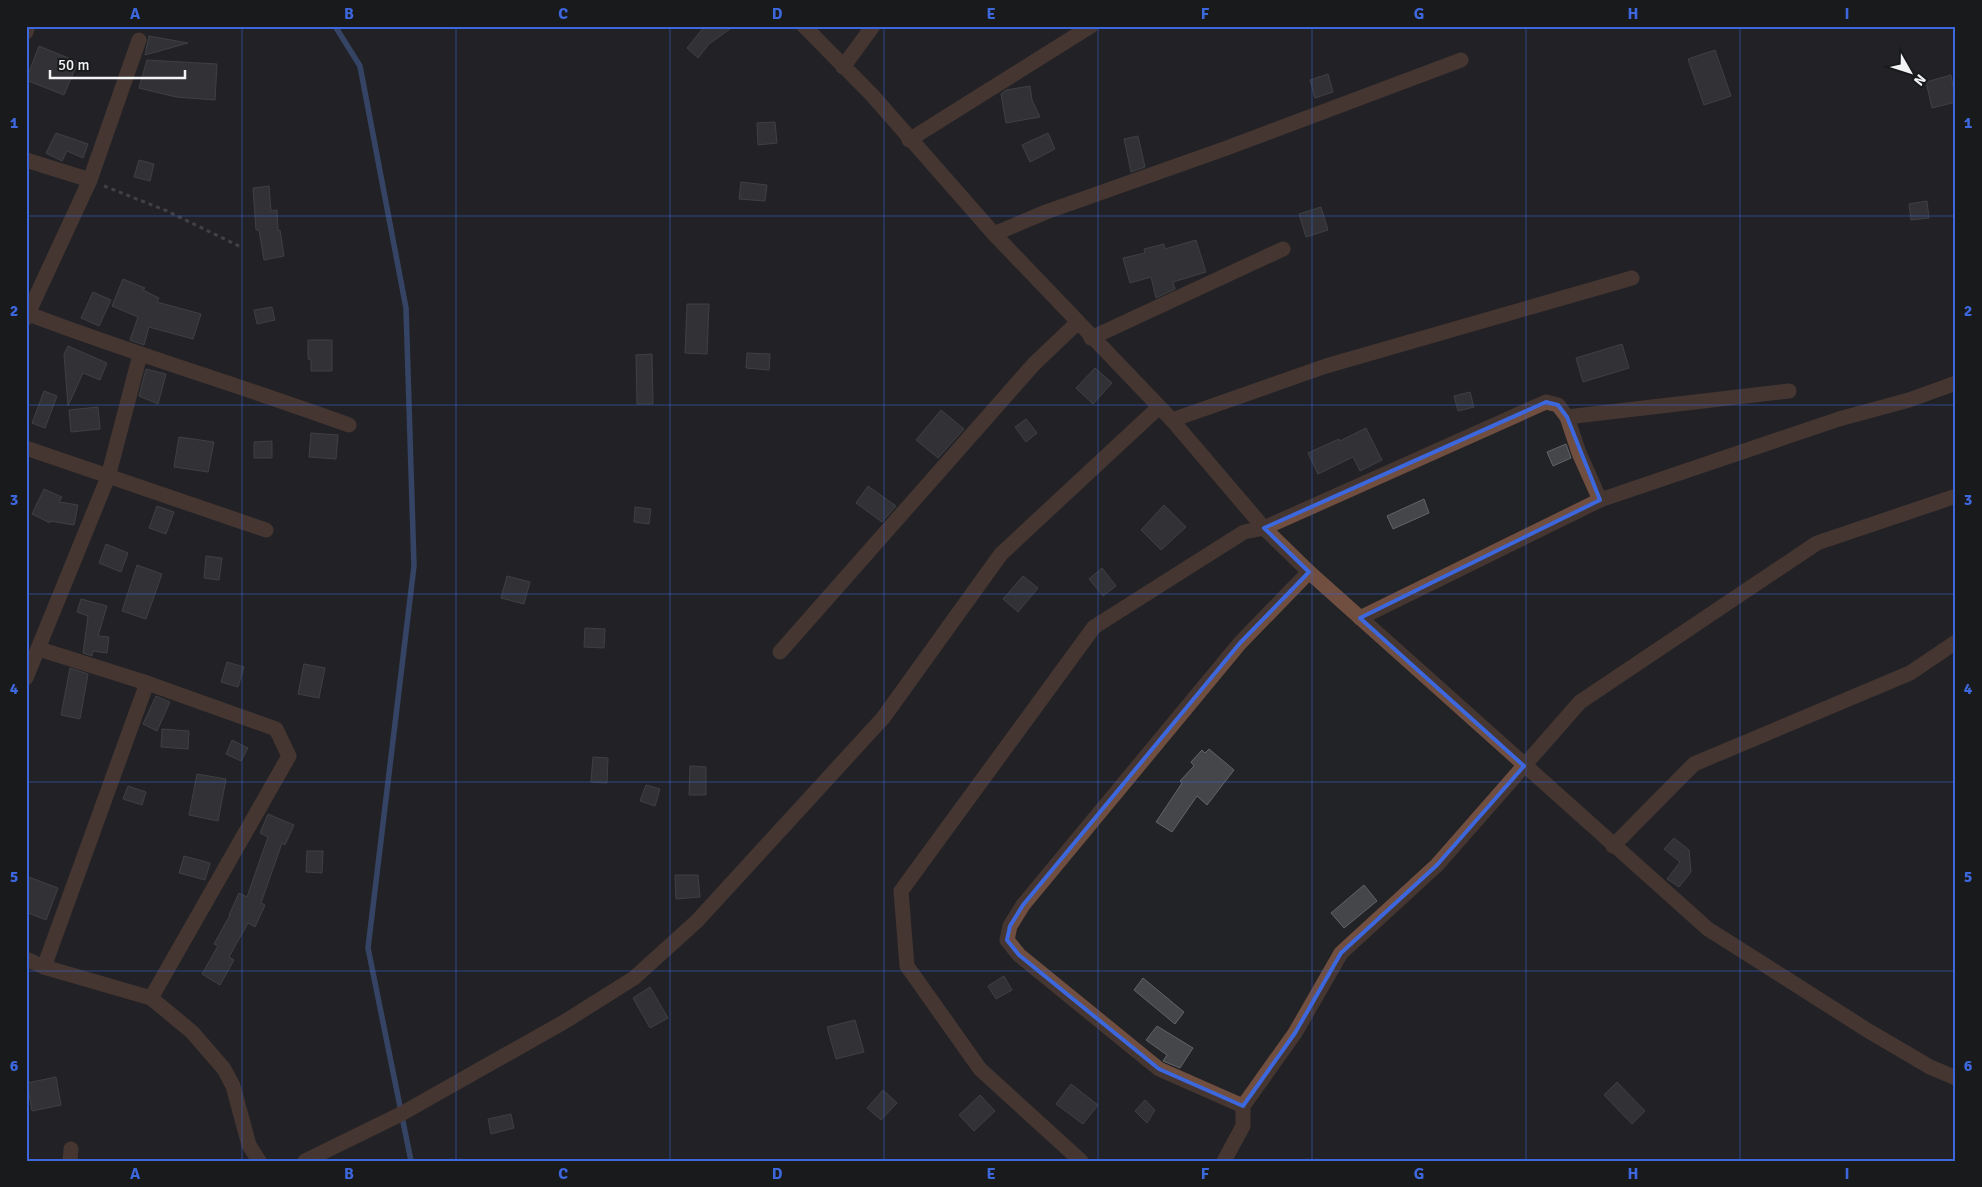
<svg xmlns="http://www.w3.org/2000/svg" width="1982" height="1187" viewBox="0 0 1982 1187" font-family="Signika,sans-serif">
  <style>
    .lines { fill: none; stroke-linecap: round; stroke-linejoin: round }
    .stream { stroke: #4c6eb2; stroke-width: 5.5 }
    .building { fill: #454649; stroke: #626366 }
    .path { stroke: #666769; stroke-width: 3; stroke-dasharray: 4 4; stroke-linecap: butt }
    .minor { stroke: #704e40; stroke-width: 15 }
    .marked { fill: none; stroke: #3d67dc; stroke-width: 4; stroke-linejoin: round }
    .grid { fill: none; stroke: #3d67dc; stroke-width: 1; stroke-opacity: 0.55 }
    .neatline { fill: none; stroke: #3d67dc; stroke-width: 2 }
    .grid-label { font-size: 16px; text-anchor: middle; font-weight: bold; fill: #3d67dc }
  </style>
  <rect width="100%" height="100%" fill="#222326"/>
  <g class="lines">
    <polyline class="stream" points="335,26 360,66 406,308 414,566 368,948 411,1161"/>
  </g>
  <g class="building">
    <polygon points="705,26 734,26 709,44 698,58 687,48"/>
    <polygon points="149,36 188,43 145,55"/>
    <polygon points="39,46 78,62 64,95 26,80"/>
    <polygon points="1715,50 1731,96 1704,105 1688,59"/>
    <polygon points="147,60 217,64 215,100 176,97 139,88"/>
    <polygon points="1328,74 1333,92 1315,98 1310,80"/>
    <polygon points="1951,75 1956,102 1932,108 1926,82"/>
    <polygon points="1030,86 1032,100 1040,117 1006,123 1001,94 1006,90"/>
    <polygon points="775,122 777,143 758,145 757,123"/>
    <polygon points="56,133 88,144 83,158 67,151 62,161 46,153"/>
    <polygon points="1048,133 1055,149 1030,162 1022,145"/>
    <polygon points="1138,136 1145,167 1131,172 1124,139"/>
    <polygon points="139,160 154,164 150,181 134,177"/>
    <polygon points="741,182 767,185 765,201 739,199"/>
    <polygon points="269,186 271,211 277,210 278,231 280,230 284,256 264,260 259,230 256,230 253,188"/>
    <polygon points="1927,201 1929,218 1911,220 1909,204"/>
    <polygon points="1321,207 1328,230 1306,237 1299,214"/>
    <polygon points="1196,240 1206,272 1173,282 1175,289 1156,298 1151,277 1130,283 1123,258 1145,253 1144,249 1164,244 1165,249"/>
    <polygon points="123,279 145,288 143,290 159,298 157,302 201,314 193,339 149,327 144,345 130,340 138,317 112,306"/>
    <polygon points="93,292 111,300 99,326 81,318"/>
    <polygon points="687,304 709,304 707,354 685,353"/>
    <polygon points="272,307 275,320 257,324 254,310"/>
    <polygon points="308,340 332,340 332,371 311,371 311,360 308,359"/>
    <polygon points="1622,344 1629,368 1583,382 1576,358"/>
    <polygon points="68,346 107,363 100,380 83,373 68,406 64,354"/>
    <polygon points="747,353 770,354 769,370 746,368"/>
    <polygon points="652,354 653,404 637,404 636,355"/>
    <polygon points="1095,368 1112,383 1093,404 1076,388"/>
    <polygon points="146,369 166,374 158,404 139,396"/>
    <polygon points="44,391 57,396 45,428 32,423"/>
    <polygon points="1470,392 1474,407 1458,411 1454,396"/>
    <polygon points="98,407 100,429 71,432 69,410"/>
    <polygon points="941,410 964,429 938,458 916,440"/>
    <polygon points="1026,419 1037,433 1026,442 1015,427"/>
    <polygon points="1366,428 1382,460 1360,471 1353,457 1318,474 1308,453 1339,439 1340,441"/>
    <polygon points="311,433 338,435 336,459 309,457"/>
    <polygon points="179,437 214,442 208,472 174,467"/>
    <polygon points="272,441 272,458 254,458 254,442"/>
    <polygon points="1566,444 1571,458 1553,466 1547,452"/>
    <polygon points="868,486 896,506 882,522 856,503"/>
    <polygon points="44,489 62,497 59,502 78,505 74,525 50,521 50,523 32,514"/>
    <polygon points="1424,499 1429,513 1393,529 1387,516"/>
    <polygon points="1164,505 1186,527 1161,550 1141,530"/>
    <polygon points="157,506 174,512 166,534 149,528"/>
    <polygon points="635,507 651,509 649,524 634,522"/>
    <polygon points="106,544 128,553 121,572 99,563"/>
    <polygon points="206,556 222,558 219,580 204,578"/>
    <polygon points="137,565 162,574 146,619 122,611"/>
    <polygon points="1102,568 1116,586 1103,596 1089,579"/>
    <polygon points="507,576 530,582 524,604 501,598"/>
    <polygon points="1023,576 1038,588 1018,612 1003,599"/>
    <polygon points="81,599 107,606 98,636 109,637 107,653 93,651 92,656 83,653 88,616 77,612"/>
    <polygon points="585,628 605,629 604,648 584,647"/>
    <polygon points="227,662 244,667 238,687 221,682"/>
    <polygon points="304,664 325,668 319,698 298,694"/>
    <polygon points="70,668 88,674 80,719 61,715"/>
    <polygon points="156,696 170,702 157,731 143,724"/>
    <polygon points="162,729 189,731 188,749 161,747"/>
    <polygon points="232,740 248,748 241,761 226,754"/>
    <polygon points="1209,749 1234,770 1207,805 1197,796 1172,832 1156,822 1182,783 1180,781 1194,766 1191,762 1202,750 1205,753"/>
    <polygon points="593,757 608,758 607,783 591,782"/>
    <polygon points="690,766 706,767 706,795 689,795"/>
    <polygon points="197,774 226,779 218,821 189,815"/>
    <polygon points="646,785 660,789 655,806 640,801"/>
    <polygon points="128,786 146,792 142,805 123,799"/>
    <polygon points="268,814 294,825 285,845 282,843 261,903 265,905 255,927 248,923 229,957 234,960 220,985 202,974 218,946 214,944 230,915 229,915 239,893 247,897 268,837 260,833"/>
    <polygon points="1674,838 1689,850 1691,872 1679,887 1667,879 1680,862 1664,849"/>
    <polygon points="307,851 323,851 322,873 306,872"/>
    <polygon points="184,856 210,863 205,880 179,873"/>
    <polygon points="675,875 698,875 700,897 676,899"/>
    <polygon points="26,876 58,888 46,920 26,912"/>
    <polygon points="1364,885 1377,901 1344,928 1331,913"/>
    <polygon points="1004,976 1012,990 996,999 988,986"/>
    <polygon points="1143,978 1184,1012 1175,1024 1134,990"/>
    <polygon points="650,987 668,1018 650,1028 633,998"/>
    <polygon points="855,1020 864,1052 836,1059 827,1027"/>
    <polygon points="1157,1026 1193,1048 1180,1068 1163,1061 1167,1055 1146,1040"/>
    <polygon points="56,1077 61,1105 32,1111 27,1083"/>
    <polygon points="1617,1082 1645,1111 1632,1124 1604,1095"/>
    <polygon points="1071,1084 1098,1105 1083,1124 1056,1104"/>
    <polygon points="883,1090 897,1103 881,1120 867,1108"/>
    <polygon points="980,1095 995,1111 974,1131 959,1115"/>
    <polygon points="1145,1100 1155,1110 1147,1123 1135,1111"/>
    <polygon points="511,1114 514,1128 491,1134 488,1119"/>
  </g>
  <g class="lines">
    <polyline class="path" points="104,186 167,211 241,247"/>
    <g class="minor">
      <polyline points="804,26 872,95 994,234 1172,420 1264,528 1309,572 1708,929 1867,1030 1930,1067 1956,1078"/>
      <polyline points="26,32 28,26"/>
      <polyline points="843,67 873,26"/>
      <polyline points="909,140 1091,26"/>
      <polyline points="26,160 90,180"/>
      <polyline points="994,234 1046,212 1224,149 1461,60"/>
      <path d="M26 313C133 354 242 386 349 425"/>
      <polyline points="26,318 90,180 139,40"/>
      <polyline points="1091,338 1283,249"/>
      <polyline points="1567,417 1789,391"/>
      <polyline points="1172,420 1326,366 1632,278"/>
      <polyline points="26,448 266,530"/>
      <polyline points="1360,618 1600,500 1839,419 1909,400 1956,383"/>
      <polyline points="39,649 147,683 276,729 289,756 151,998"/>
      <polyline points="780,652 1034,364 1077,323"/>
      <polyline points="26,678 108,477 140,355"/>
      <polyline points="1613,846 1694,764 1910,673 1956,642"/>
      <polyline points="26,959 44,967 151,998 192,1032 224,1069 233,1086 249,1145 259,1161"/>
      <polyline points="44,967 147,683"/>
      <polyline points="1243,1106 1159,1069 1019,955 1007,940 1010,926 1023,905 1240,643 1309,572"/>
      <polyline points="70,1161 71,1149"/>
      <polyline points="305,1161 401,1114 564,1022 634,978 697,921 883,718 1001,554 1159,407"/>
      <polyline points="1081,1161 980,1069 907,966 901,891 1094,627 1244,532 1264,528 1546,402 1558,405 1567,417 1579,453 1600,500"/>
      <polyline points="1224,1161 1243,1126 1243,1106 1295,1033 1341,953 1437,865 1580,702 1817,543 1956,496"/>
    </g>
  </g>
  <path d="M0 0H1982V1187H0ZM1546 402 1558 405 1567 417 1600 500 1360 618 1524 766 1437 865 1341 953 1295 1033 1243 1106 1159 1069 1019 955 1007 940 1010 926 1023 905 1240 643 1309 572 1264 528Z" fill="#222326" fill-opacity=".55" fill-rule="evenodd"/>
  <path class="marked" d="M1546 402 1558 405 1567 417 1600 500 1360 618 1524 766 1437 865 1341 953 1295 1033 1243 1106 1159 1069 1019 955 1007 940 1010 926 1023 905 1240 643 1309 572 1264 528Z"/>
  <path class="grid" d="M242 26V1161M456 26V1161M670 26V1161M884 26V1161M1098 26V1161M1312 26V1161M1526 26V1161M1740 26V1161M26 216H1956M26 405H1956M26 594H1956M26 782H1956M26 971H1956"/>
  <rect width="1982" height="1187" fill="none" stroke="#191a1c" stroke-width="55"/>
  <g transform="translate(1910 72) rotate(129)" stroke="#191a1c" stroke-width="4" paint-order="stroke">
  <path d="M0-4L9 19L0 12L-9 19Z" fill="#f2f3f4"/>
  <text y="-8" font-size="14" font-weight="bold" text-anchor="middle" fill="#f2f3f4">N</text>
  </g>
  <path d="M50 70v8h135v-8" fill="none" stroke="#f2f3f4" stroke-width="2.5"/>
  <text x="58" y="70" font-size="15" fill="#f2f3f4" stroke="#191a1c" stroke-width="4" paint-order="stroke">50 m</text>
  <rect x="28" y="28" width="1926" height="1132" class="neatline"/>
  <g class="grid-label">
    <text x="135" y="19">A</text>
    <text x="349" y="19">B</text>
    <text x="563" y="19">C</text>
    <text x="777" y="19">D</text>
    <text x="991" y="19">E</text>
    <text x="1205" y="19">F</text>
    <text x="1419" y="19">G</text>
    <text x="1633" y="19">H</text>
    <text x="1847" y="19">I</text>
    <text x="14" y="128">1</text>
    <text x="1968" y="128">1</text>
    <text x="14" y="316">2</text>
    <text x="1968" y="316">2</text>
    <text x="14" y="505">3</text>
    <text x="1968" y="505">3</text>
    <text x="14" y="694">4</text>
    <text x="1968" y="694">4</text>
    <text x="14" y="882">5</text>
    <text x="1968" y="882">5</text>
    <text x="14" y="1071">6</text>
    <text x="1968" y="1071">6</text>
    <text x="135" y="1179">A</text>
    <text x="349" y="1179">B</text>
    <text x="563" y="1179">C</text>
    <text x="777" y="1179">D</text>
    <text x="991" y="1179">E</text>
    <text x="1205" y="1179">F</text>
    <text x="1419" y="1179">G</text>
    <text x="1633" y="1179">H</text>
    <text x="1847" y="1179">I</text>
  </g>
</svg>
